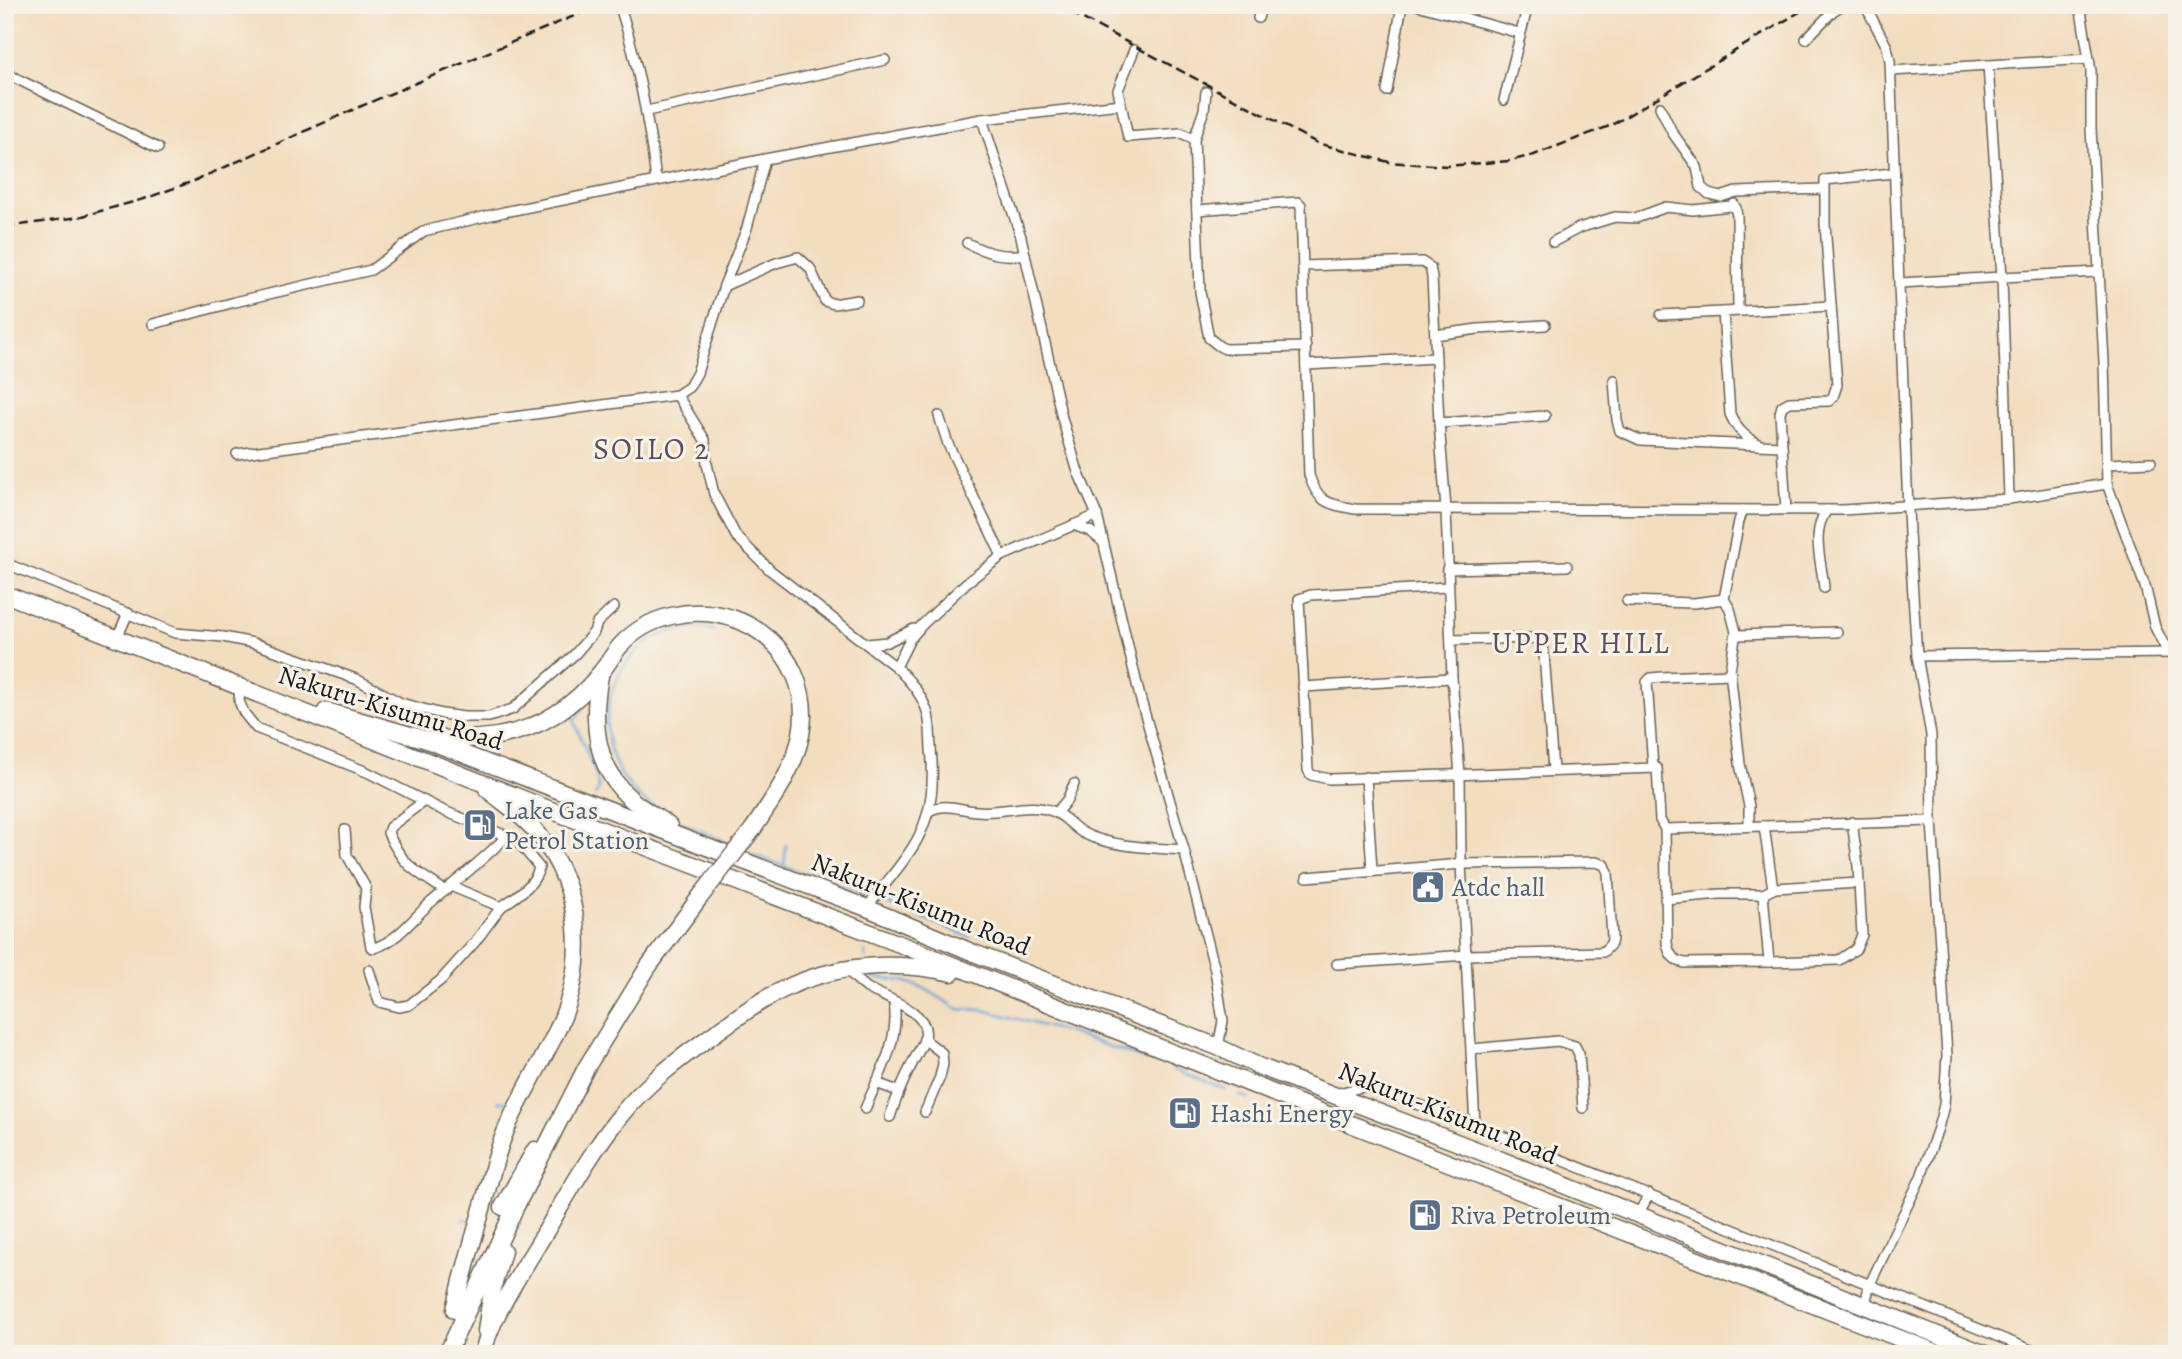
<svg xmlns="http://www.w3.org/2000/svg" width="2182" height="1359" viewBox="0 0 2182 1359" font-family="Alegreya,serif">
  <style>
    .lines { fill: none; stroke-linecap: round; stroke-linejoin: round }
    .stream { stroke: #62a4d5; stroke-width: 2.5 }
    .street-casing { stroke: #676055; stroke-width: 12 }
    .highway-casing { stroke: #676055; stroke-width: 19 }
    .street { stroke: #fff; stroke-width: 9 }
    .highway { stroke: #fff; stroke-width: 16 }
    .rail { stroke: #1c1c1c; stroke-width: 2.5; stroke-dasharray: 10 5; stroke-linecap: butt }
    .highway-bridge-casing { stroke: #676055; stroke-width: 19; stroke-linecap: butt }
    .highway-bridge { stroke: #fff; stroke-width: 16 }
    .labels { text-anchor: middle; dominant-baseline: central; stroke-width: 6; stroke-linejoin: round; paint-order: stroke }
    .street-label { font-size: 26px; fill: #1c1c1c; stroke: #f7f3e8 }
    .service-label { font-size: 26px; fill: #4e5e75; stroke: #f7f3e8; text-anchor: start }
    .quarter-label { font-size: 30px; letter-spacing: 2px; fill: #5d4d5d; stroke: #f7f3e8 }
  </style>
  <rect width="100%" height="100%" fill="#f7f3e8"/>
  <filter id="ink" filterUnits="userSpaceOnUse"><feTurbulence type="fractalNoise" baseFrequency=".0143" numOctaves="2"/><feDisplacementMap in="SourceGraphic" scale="14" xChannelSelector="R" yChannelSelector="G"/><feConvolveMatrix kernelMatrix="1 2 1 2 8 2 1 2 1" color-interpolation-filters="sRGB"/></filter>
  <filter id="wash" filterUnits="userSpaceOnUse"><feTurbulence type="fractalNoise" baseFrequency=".00686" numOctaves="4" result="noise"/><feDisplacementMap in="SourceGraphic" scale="28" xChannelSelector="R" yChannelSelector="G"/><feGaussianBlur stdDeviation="1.57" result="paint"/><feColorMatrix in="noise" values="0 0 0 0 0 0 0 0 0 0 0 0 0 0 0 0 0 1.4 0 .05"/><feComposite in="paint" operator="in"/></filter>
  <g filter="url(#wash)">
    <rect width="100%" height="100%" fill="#f3ddbf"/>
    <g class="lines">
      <g class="stream">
        <path d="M714 630C625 613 573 721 632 789 655 816 699 828 730 844"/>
        <polyline points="583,707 574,721 596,775 599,790 595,795"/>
        <polyline points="748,853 867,896"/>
        <polyline points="784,866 786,845"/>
        <polyline points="880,901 970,937"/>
        <polyline points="865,952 866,959"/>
        <polyline points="870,972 872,978 904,981 924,988 958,1009 984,1010 1070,1033 1156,1063"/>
        <polyline points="681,1043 684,1046"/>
        <polyline points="1172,1069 1226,1090"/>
        <polyline points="1240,1095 1249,1099"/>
        <polyline points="498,1102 506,1102"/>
        <polyline points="463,1219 470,1220"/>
      </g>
    </g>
  </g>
  <g filter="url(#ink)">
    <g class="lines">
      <g class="street-casing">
        <g id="street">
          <polyline points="1417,5 1519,33"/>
          <polyline points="2080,5 2091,71 2091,128 2104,361 2107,484 2145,586 2155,627 2163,643 2172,653"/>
          <path d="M622 13C639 68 649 123 656 180"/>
          <polyline points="1258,18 1262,5"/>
          <polyline points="1806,39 1833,11 1842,5"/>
          <polyline points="1134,50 1118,90 1128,137 1181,133 1194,139"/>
          <polyline points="1891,71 2089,59"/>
          <polyline points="5,73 158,148"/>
          <polyline points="1387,91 1402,5"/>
          <polyline points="1206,92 1204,110 1194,139 1200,292 1209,338 1219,346 1225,349 1306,347"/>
          <polyline points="1504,100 1528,5"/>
          <polyline points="1660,107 1672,132 1697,167 1701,187 1709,194 1721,197 1736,192 1824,189"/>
          <polyline points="647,111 885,60"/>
          <polyline points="982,119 1021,237 1062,418 1078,472 1097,515 1140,697 1184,850 1215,970 1223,1021 1218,1047"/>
          <polyline points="1734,204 1737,215 1738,310"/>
          <path d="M1197 210 1298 202 1301 205 1309 475C1318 503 1328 504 1355 509L1843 510 2009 499 2107 484"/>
          <polyline points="1553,242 1579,228 1615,217 1636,218 1666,207 1693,210 1731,206 1736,208"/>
          <path d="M967 243C987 253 1003 258 1025 254"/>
          <polyline points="1303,266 1422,262 1430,267 1432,277 1439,423 1446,509 1452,678 1460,775 1461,864 1475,1125"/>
          <polyline points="1900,283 2002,277 1988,65"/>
          <polyline points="724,286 776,263 798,257 810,268 825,301 834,304 857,300"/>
          <polyline points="1661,315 1723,312"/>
          <polyline points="153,324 235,302 371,270 424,231 504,212 765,159 982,119 1121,104"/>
          <polyline points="1435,335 1478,329 1545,325"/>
          <polyline points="1306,365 1436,358"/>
          <polyline points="1614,380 1617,420 1620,431 1640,440 1782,446"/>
          <path d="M677 395 705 440 707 464 714 494 736 536 770 570 896 667C909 680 921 693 927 711 931 723 930 736 931 748 934 780 933 809 918 838 905 863 883 885 867 908"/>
          <polyline points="939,416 948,444 1002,556"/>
          <polyline points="1439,423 1545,416"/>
          <path d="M1760 445C1745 437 1737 430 1730 414L1723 312 1831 306"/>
          <polyline points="237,454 677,395 689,387 697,373 724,286 747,228 765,159"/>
          <polyline points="2107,464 2151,462"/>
          <polyline points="2009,499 2002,277 2099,272"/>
          <polyline points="1743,510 1739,521 1724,599 1730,609 1736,632 1730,670 1740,764 1749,806 1749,826"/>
          <polyline points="1786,510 1780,413 1782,406 1789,402 1829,401 1833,397 1837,385 1825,224 1825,180 1893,173"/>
          <polyline points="1073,525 1090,531 1103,542"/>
          <polyline points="5,563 175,633 223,637 253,643 356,679 401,703 442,714 464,717 489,717 513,709 575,654 594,632 597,623 614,607"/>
          <polyline points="1447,569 1567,566"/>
          <path d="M1447 587 1311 595 1299 599 1308 770 1311 775 1329 779 1657 768 1660 820 1665 829 1667 943C1669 955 1674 961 1685 963L1769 962 1763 894"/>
          <path d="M1824 588C1822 563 1810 532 1827 510"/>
          <polyline points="1627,601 1694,603 1724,599"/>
          <polyline points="1737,635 1837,632"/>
          <polyline points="117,638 128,613"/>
          <polyline points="1451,640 1534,638 1543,642 1553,770"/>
          <polyline points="867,644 887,642 914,629"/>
          <polyline points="1917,656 2175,653"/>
          <polyline points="896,667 910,639 922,625 966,583 1002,556 1097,515"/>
          <path d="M240 685 239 701 244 713 256 728 367 772 444 811 507 836 520 844 539 867C536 885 515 897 501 907L453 887"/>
          <polyline points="1303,687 1452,678"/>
          <polyline points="1653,767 1647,682 1651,678 1662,677 1731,674"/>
          <polyline points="1366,777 1372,870"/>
          <path d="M424 801 390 827 388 833C404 868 415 870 445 891"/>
          <path d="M929 811C945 802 960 810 977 811 1002 814 1028 802 1052 811 1065 815 1072 827 1083 833 1109 847 1155 848 1184 850"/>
          <polyline points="1056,813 1067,800 1074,784"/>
          <polyline points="1764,826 1773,889"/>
          <polyline points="1665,829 1932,821"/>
          <path d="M345 830 347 855 366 888 364 907 371 947 374 948C397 941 412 920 429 904 455 882 482 861 507 836"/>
          <polyline points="1307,877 1461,864 1596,862 1605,865 1608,873 1612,938 1611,944 1603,952 1467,955 1337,964"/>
          <polyline points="1665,899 1720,894 1763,894 1775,888 1859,883"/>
          <polyline points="1769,962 1839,960 1856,949 1862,935 1858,866 1852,822"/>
          <path d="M847 969C853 976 859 982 867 988 884 998 931 1011 925 1037 922 1047 915 1057 911 1066 902 1083 896 1099 890 1117"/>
          <polyline points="369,970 379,1002 399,1007 409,1005 441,980 475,942 501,907"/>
          <polyline points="924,1039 942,1053 943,1064 940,1077 925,1112"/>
          <polyline points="1472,1049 1558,1041 1575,1046 1579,1054 1583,1108"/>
          <polyline points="876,1083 898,1091"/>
          <polyline points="1335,1094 1366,1086 1475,1125 2041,1354"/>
          <path d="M865 1109C880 1073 900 1041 894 1002"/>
          <polyline points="1638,1215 1649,1194"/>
          <polyline points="1865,1306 1869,1286 1921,1177 1938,1128 1944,1105 1947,1055 1932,821 1931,735 1917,656 1909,533 1890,61 1887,47 1865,5"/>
        </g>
      </g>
      <g class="highway-casing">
        <g id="highway">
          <polyline points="5,594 576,820 897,943 1504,1185 1940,1354"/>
          <path d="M600 676C591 722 595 769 633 801 644 810 657 817 669 826"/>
          <polyline points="326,711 424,739 867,908 974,953 1218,1047 1258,1066 1474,1149 1985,1354"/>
          <path d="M436 739C478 740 518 738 554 715 572 704 588 689 601 672 608 664 613 654 620 646 648 615 692 606 732 618 759 627 782 646 794 673 820 731 785 782 753 829"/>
          <polyline points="503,1207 535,1150"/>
          <path d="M455 1310C462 1277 472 1244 481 1212 489 1185 495 1156 506 1130 521 1094 543 1062 559 1026 587 964 583 889 539 835 525 817 505 804 487 789"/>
          <polyline points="486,1331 492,1290 503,1251"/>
          <polyline points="447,1354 515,1208 586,1068 648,967 700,897"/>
          <path d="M483 1354C489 1319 524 1268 543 1236 567 1196 590 1153 620 1116 644 1086 675 1062 707 1039 731 1022 755 1003 782 990 834 964 896 960 952 973"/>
        </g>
      </g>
      <use href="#street" class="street"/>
      <use href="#highway" class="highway"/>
      <g class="rail">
        <polyline points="1057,5 1317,143 1389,162 1446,166 1509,161 1534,155 1612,125 1811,5"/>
        <polyline points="5,227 79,217 144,199 194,181 359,107 600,5"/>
      </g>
      <g class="highway-bridge-casing">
        <polyline id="highway-bridge" points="700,897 753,829"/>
      </g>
      <use href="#highway-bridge" class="highway-bridge"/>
    </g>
  </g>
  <defs>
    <g id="fuel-square" transform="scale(1.75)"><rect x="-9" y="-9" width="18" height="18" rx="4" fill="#5c6f8a" stroke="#f7f3e8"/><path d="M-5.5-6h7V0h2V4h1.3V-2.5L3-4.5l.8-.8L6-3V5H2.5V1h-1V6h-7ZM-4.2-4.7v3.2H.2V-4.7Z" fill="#fff"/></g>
    <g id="civic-square" transform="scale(1.75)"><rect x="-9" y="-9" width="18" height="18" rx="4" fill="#5c6f8a" stroke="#f7f3e8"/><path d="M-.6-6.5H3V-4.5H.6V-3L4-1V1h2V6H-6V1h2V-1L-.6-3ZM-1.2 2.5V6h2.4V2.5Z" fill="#fff"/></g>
  </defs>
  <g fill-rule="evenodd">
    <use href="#fuel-square" x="480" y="825"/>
    <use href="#civic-square" x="1428" y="887"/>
    <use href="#fuel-square" x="1185" y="1113"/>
    <use href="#fuel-square" x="1425" y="1215"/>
  </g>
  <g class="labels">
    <g class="street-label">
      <text transform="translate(391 708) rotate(17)">Nakuru-Kisumu Road</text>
      <text transform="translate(921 904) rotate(22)">Nakuru-Kisumu Road</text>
      <text transform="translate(1448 1113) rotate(22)">Nakuru-Kisumu Road</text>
    </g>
    <g class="service-label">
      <text x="504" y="810">Lake Gas<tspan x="504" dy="30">Petrol Station</tspan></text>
      <text x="1452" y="887">Atdc hall</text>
      <text x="1210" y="1113">Hashi Energy</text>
      <text x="1450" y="1215">Riva Petroleum</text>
    </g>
    <g class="quarter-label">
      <text x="652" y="449">SOILO 2</text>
      <text x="1581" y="643">UPPER HILL</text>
    </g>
  </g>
  <rect width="2182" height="1359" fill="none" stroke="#f7f3e8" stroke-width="28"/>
</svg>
